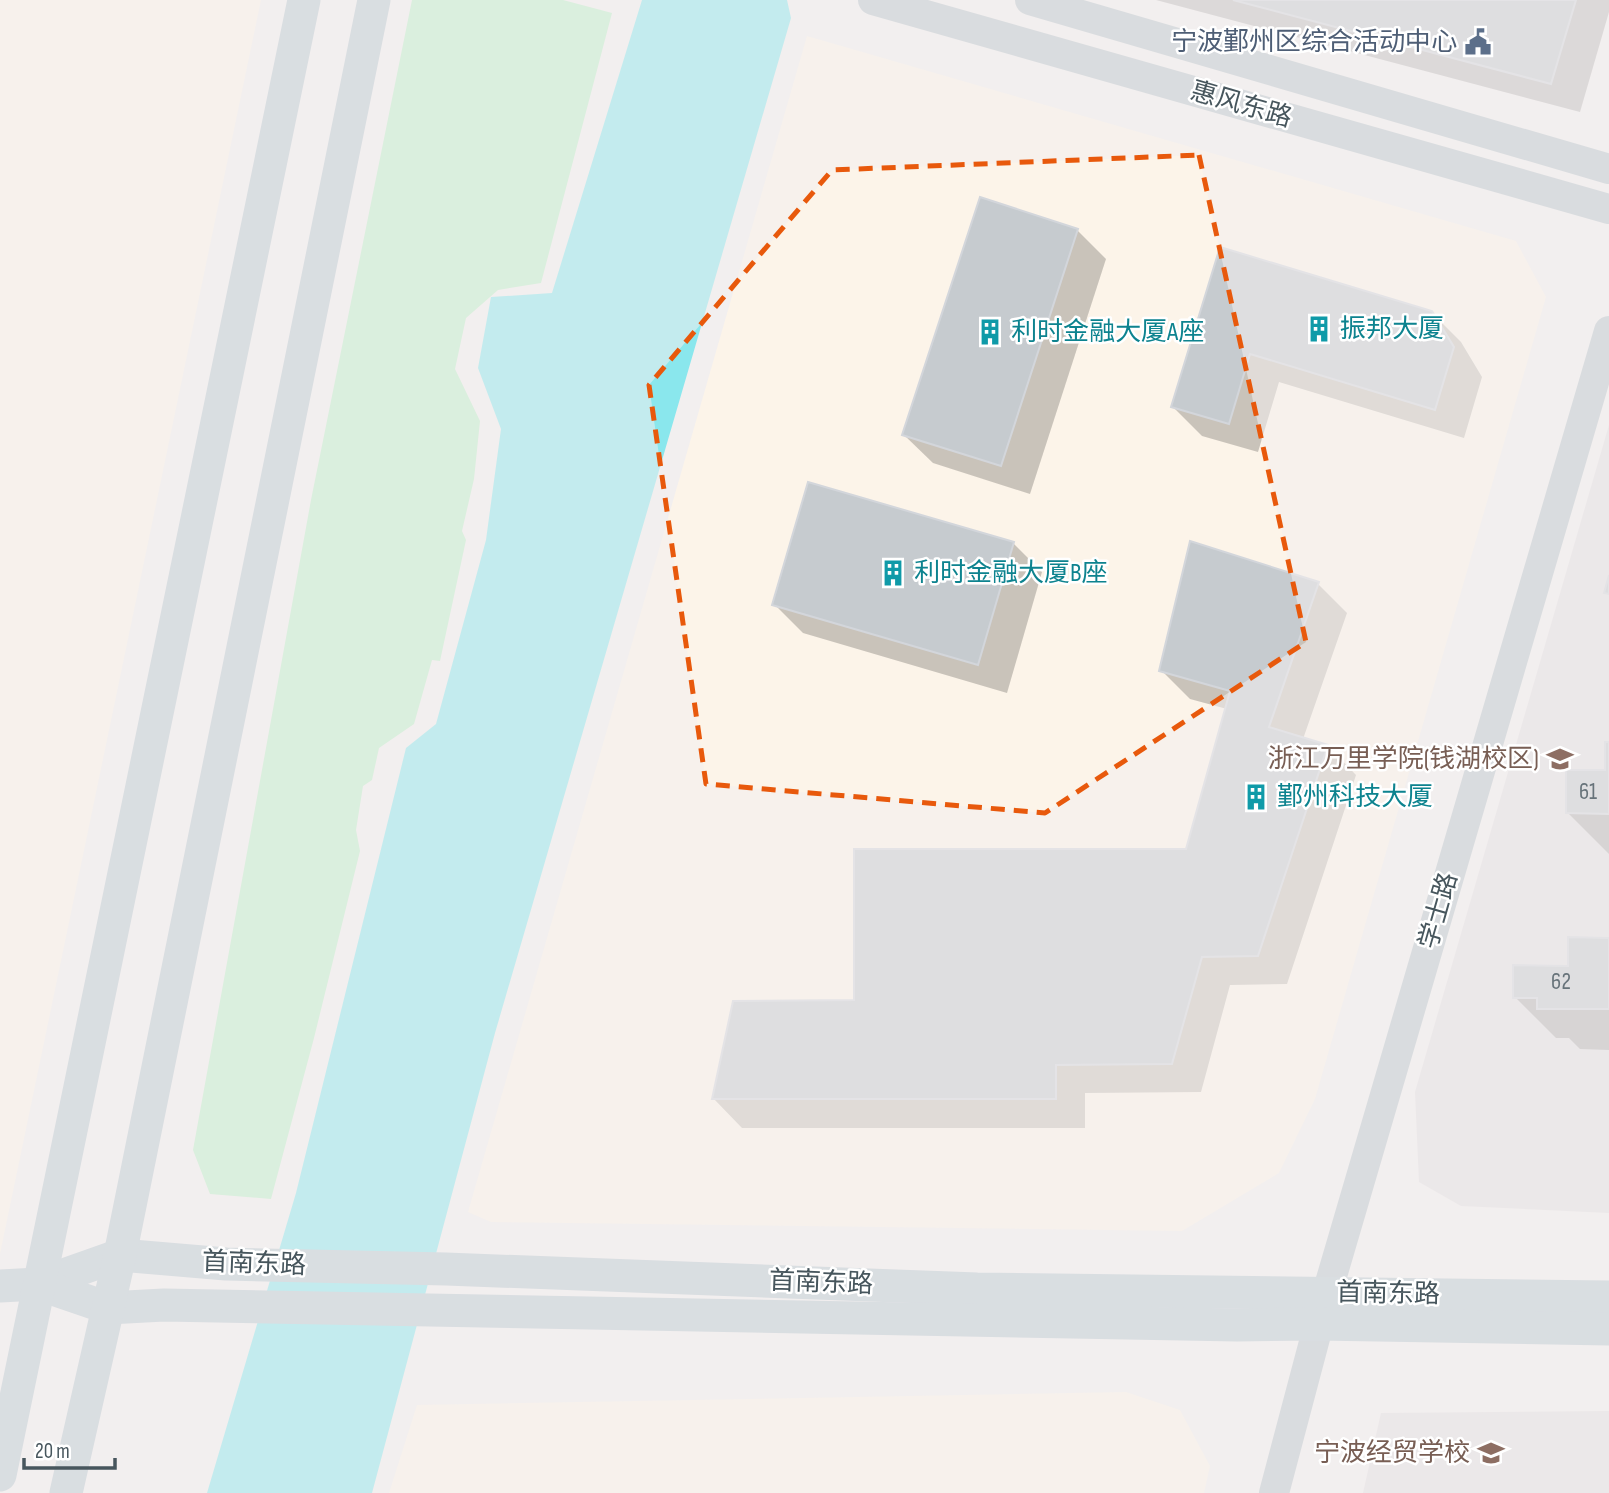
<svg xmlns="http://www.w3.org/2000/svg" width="1609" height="1493" viewBox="0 0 1609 1493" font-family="'Sofia Sans Condensed','Noto Sans SC',sans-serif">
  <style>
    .commercial { fill: #fcf4e9 }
    .education { fill: #e3e0e2 }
    .green { fill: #bdefc9 }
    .water { fill: #8ae7ed }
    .shadow { fill: #0003 }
    .building { fill: #c6cbcf; stroke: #d3d6db; stroke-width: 2 }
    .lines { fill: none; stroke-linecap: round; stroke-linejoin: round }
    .tertiary { stroke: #bbc6cc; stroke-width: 30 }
    .secondary { stroke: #bbc9d1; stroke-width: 33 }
    .marked { fill: none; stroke: #e8590c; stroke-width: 5; stroke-dasharray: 14 9; stroke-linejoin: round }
    .labels { text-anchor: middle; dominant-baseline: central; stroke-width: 5; stroke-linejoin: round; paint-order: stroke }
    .number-label { font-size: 23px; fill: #67737a }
    .service-label { font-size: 26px; fill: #4e5e75; stroke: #fff; text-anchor: end }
    .street-label { font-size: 26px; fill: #47565d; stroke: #fff }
    .culture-label { font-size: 26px; fill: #0d838f; stroke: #fff; text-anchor: start }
    .education-label { font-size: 26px; fill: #785e54; stroke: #fff; text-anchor: end }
  </style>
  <rect width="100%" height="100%" fill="#f2efef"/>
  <g class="commercial">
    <polygon points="0,0 261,0 0,1254"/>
    <polygon points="807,36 1516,241 1546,297 1315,1099 1279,1173 1182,1231 491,1222 468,1212"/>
    <polygon points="1126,1392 1180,1410 1210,1466 1204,1493 389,1493 417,1405"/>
  </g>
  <g class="education">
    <polygon points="1609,425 1609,1213 1461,1206 1419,1182 1415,1092"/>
    <polygon points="1609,1411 1609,1493 1363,1493 1381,1413"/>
  </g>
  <polygon class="green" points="412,0 563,0 612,13 541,283 498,290 466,318 455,369 480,421 474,479 462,531 466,540 440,661 432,660 414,724 379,748 372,780 363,786 356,830 360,851 314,1038 271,1199 210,1194 193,1150 311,500"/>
  <polygon class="water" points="642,0 787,0 791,18 495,1033 372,1493 207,1493 296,1193 406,748 436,724 486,540 501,429 478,368 491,297 552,293"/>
  <g class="shadow">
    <polygon points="1156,0 1609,0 1609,12 1580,112"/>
    <polygon points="1077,230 1106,259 1030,494 933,463 904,435"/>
    <polygon points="1222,249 1431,312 1461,342 1482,377 1464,438 1279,382 1258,452 1202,436 1173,407"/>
    <polygon points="1013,543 1042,572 1007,693 803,633 774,604"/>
    <polygon points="1318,584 1347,613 1303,739 1328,746 1356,775 1287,984 1230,985 1201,1092 1085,1093 1085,1128 742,1128 714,1099 856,1002 1188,851 1227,709 1190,699 1161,670"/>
    <polygon points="1609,744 1609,854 1568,813 1606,772"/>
    <polygon points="1609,940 1609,1050 1580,1049 1569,1038 1556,1038 1515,997 1570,968"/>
  </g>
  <g class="building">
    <polygon points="1233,0 1576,0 1551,84"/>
    <polygon points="980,197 1078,229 1001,466 902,435"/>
    <polygon points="1220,247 1432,311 1454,347 1435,410 1250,354 1229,424 1171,407"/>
    <polygon points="808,482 1014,542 978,665 772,605"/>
    <polygon points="1190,541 1319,582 1269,727 1328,745 1258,956 1202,957 1172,1064 1056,1065 1056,1099 712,1099 733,1001 854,1000 854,849 1186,849 1230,691 1159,671"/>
    <polygon points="1609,575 1609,594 1604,593"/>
    <polygon points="1605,742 1609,742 1609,814 1566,813 1566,770 1605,770"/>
    <polygon points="1568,937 1609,938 1609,1009 1537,1009 1537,998 1513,998 1513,965 1568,966"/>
  </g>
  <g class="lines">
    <g class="tertiary">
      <polyline points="873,0 1609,209"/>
      <polyline points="1030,0 1609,169"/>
      <polyline points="1274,1493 1327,1293 1609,331"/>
    </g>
    <g class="secondary">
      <polyline points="38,1284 120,1255 226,1264 446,1269 977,1289 1609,1297"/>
      <polyline points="0,1286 38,1284 108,1308 164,1305 1237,1325 1318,1324 1609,1329"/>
      <polyline points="0,1475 304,0"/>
      <polyline points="66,1493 120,1255 374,0"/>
    </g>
  </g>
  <path d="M0 0H1609V1493H0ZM1199 155 1306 642 1045 813 706 784 649 385 832 170Z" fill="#f2efef" fill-opacity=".55" fill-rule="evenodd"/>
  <path class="marked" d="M1199 155 1306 642 1045 813 706 784 649 385 832 170Z"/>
  <defs>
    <g id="civic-bare" transform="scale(2.1)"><path d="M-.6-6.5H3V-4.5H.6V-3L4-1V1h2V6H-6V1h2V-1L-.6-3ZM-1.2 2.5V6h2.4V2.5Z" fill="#5c6f8a" stroke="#fff" stroke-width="2.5" paint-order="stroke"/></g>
    <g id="building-bare" transform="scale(2.1)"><path d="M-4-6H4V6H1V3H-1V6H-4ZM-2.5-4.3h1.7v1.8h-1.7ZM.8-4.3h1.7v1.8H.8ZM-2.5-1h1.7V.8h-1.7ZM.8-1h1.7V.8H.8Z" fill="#0f9aa8" stroke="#fff" stroke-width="2.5" paint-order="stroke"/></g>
    <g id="university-bare" transform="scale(2.1)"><path d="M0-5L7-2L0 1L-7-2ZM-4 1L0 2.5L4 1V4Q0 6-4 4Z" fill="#8d6e63" stroke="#fff" stroke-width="2.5" paint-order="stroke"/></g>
    <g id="school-bare" transform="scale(2.1)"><path d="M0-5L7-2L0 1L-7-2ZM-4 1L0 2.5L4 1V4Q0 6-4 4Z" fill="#8d6e63" stroke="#fff" stroke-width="2.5" paint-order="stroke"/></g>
  </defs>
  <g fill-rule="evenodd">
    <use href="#civic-bare" x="1478" y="42"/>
    <use href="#building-bare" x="1319" y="329"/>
    <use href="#building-bare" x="990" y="332"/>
    <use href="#building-bare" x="893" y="573"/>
    <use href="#university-bare" x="1560" y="759"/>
    <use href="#building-bare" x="1256" y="797"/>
    <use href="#school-bare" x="1491" y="1453"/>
  </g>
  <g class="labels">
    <g class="number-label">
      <text x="1588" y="792">61</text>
      <text x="1561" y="982">62</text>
    </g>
    <g class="service-label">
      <text x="1457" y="42">宁波鄞州区综合活动中心</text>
    </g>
    <g class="street-label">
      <text transform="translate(1241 105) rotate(16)">惠风东路</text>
      <text transform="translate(1439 911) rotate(-74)">学士路</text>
      <text transform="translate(254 1264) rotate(2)">首南东路</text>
      <text transform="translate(821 1283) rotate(2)">首南东路</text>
      <text transform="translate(1388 1294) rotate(1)">首南东路</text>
    </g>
    <g class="culture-label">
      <text x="1340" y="329">振邦大厦</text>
      <text x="1011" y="332">利时金融大厦A座</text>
      <text x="914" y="573">利时金融大厦B座</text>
      <text x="1277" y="797">鄞州科技大厦</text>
    </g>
    <g class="education-label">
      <text x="1539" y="759">浙江万里学院(钱湖校区)</text>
      <text x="1470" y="1453">宁波经贸学校</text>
    </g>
  </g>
  <path d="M24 1458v10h91v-10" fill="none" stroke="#47565d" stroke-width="3.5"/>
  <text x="35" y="1458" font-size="21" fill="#47565d" stroke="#ffffff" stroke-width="5" paint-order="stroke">20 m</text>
</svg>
